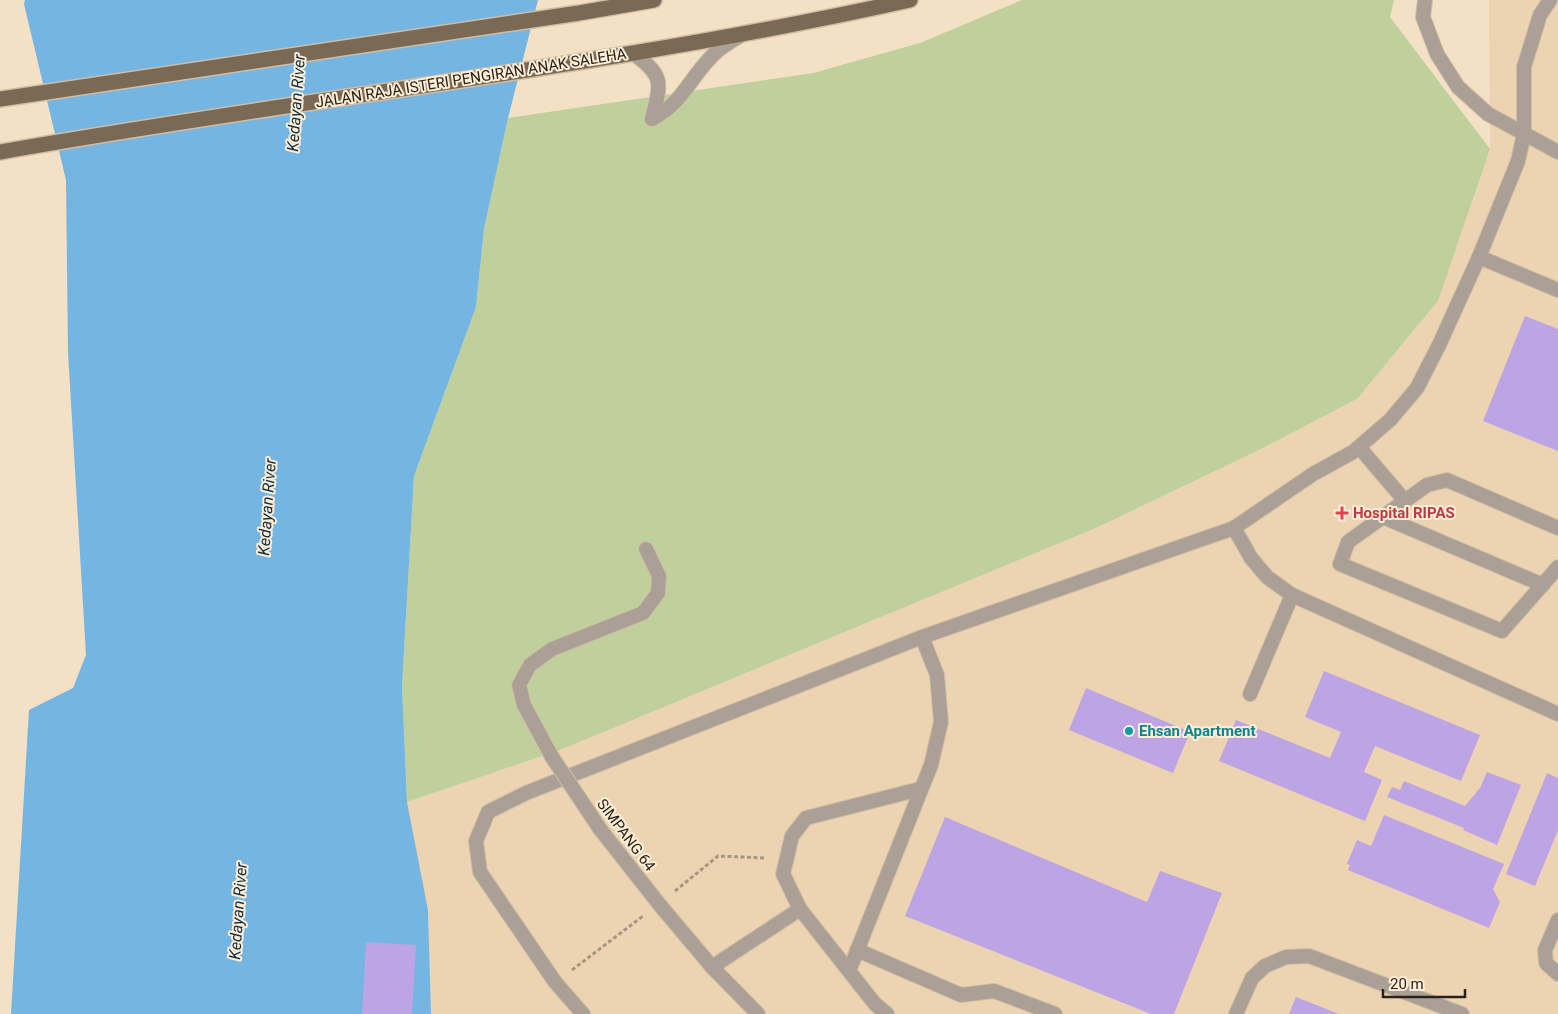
<svg xmlns="http://www.w3.org/2000/svg" width="1558" height="1014" viewBox="0 0 1558 1014" font-family="Roboto,sans-serif">
  <style>
    .built { fill: #ecd3b1 }
    .green { fill: #bfd09d }
    .water { fill: #74b5e2 }
    .building { fill: #bda4e4 }
    .lines { fill: none; stroke-linecap: round; stroke-linejoin: round }
    .service-casing { stroke: #d0bea5; stroke-width: 16 }
    .primary-casing { stroke: #d0bea5; stroke-width: 18 }
    .path { stroke: #a79782; stroke-width: 3; stroke-dasharray: 4 2.5; stroke-linecap: butt }
    .service { stroke: #aaa095; stroke-width: 14 }
    .primary { stroke: #7a6955; stroke-width: 15 }
    .service-bridge-casing { stroke: #d0bea5; stroke-width: 16; stroke-linecap: butt }
    .service-bridge { stroke: #aaa095; stroke-width: 14 }
    .health-dot { fill: #e0444e; stroke: #feeed7; stroke-width: 2 }
    .culture-dot { fill: #0f9aa8; stroke: #feeed7; stroke-width: 2 }
    .labels { text-anchor: middle; dominant-baseline: central; stroke-width: 4; stroke-linejoin: round; paint-order: stroke }
    .street-label { font-size: 15px; fill: #2a2218; stroke: #feeed7 }
    .health-label { font-size: 15px; font-weight: bold; fill: #be3a42; stroke: #feeed7; text-anchor: start }
    .culture-label { font-size: 15px; font-weight: bold; fill: #0d838f; stroke: #feeed7; text-anchor: start }
    .water-label { font-size: 16px; font-style: italic; fill: #102d40; stroke: #feeed7 }
  </style>
  <rect width="100%" height="100%" fill="#f4e0c4"/>
  <polygon class="built" points="1489,0 1558,0 1558,1014 431,1014 428,910 407,802 560,750 1096,528 1259,450 1357,399 1438,301 1490,149"/>
  <polygon class="green" points="1022,0 1394,0 1390,17 1490,149 1438,301 1357,399 1259,450 1096,528 560,750 407,802 402,686 414,476 476,307 484,229 508,118 813,73 920,43"/>
  <polygon class="water" points="25,0 538,0 508,118 484,229 476,307 414,476 402,686 407,802 428,910 431,1014 11,1014 29,710 73,688 86,655 68,352 66,180 24,4"/>
  <g class="building">
    <polygon points="1525,316 1558,329 1558,451 1483,421"/>
    <polygon points="1324,671 1480,735 1461,781 1375,746 1364,772 1382,780 1365,821 1219,761 1236,720 1330,758 1341,732 1305,717"/>
    <polygon points="1086,688 1190,732 1173,773 1069,730"/>
    <polygon points="1487,772 1521,785 1497,845 1463,830 1464,828 1387,797 1392,787 1400,790 1404,781 1465,806 1480,788"/>
    <polygon points="1547,773 1558,778 1558,830 1535,886 1506,874"/>
    <polygon points="1384,815 1504,864 1493,889 1500,902 1489,928 1348,870 1350,865 1347,864 1357,840 1371,846"/>
    <polygon points="945,817 1147,902 1160,871 1222,893 1174,1014 1151,1014 905,916"/>
    <polygon points="366,942 416,945 412,1014 362,1014"/>
    <polygon points="1296,997 1339,1014 1289,1014"/>
  </g>
  <g class="lines">
    <g class="service-casing">
      <g id="service">
        <polyline points="1425,0 1423,17 1437,54 1458,87 1488,114 1558,152"/>
        <path d="M633 53C665 77 661 82 652 119"/>
        <path d="M652 119C685 101 689 78 714 54 722 46 733 40 743 34"/>
        <polyline points="1479,257 1558,290"/>
        <polyline points="1359,447 1405,501"/>
        <polyline points="1383,517 1543,585"/>
        <polyline points="1234,528 1251,558 1267,577 1292,595 1558,714"/>
        <polyline points="1558,528 1447,480 1427,485 1348,542 1340,564 1502,631 1558,567"/>
        <polyline points="1250,694 1292,595"/>
        <polyline points="552,757 524,705 519,685 530,665 552,649 643,613 658,593 659,576 646,549"/>
        <polyline points="920,789 806,818 792,836 783,874 800,909 849,971 931,765 941,722 937,675 922,637"/>
        <polyline points="600,829 659,904 712,967 758,1014"/>
        <polyline points="1558,920 1545,950 1546,963 1558,974"/>
        <polyline points="857,950 961,995 994,991 1055,1014"/>
        <polyline points="712,967 800,909"/>
        <polyline points="849,971 875,1004 887,1014"/>
        <polyline points="583,1014 555,982 480,872 476,841 488,812 526,793 922,637 1234,528 1313,474 1353,452 1390,420 1417,388 1439,345 1479,257 1518,161 1524,134 1524,67 1540,15 1550,0"/>
        <polyline points="1236,1014 1252,978 1265,966 1286,957 1309,956 1462,1014"/>
      </g>
    </g>
    <g class="primary-casing">
      <g id="primary">
        <polyline points="0,99 579,13 654,0"/>
        <path d="M0 152C303 98 610 67 910 0"/>
      </g>
    </g>
    <g class="path">
      <polyline points="675,891 718,856 766,858"/>
      <polyline points="572,970 643,916"/>
    </g>
    <use href="#service" class="service"/>
    <use href="#primary" class="primary"/>
    <g class="service-bridge-casing">
      <polyline id="service-bridge" points="552,757 600,829"/>
    </g>
    <use href="#service-bridge" class="service-bridge"/>
  </g>
  <path class="health-dot" d="M1339.5 505.5h5v5h5v5h-5v5h-5v-5h-5v-5h5z"/>
  <circle class="culture-dot" cx="1129" cy="731" r="5"/>
  <g class="labels">
    <g class="street-label">
      <text transform="translate(471 78) rotate(-9)">JALAN RAJA ISTERI PENGIRAN ANAK SALEHA</text>
      <text transform="translate(626 835) rotate(53)">SIMPANG 64</text>
    </g>
    <g class="health-label">
      <text x="1353" y="513">Hospital RIPAS</text>
    </g>
    <g class="culture-label">
      <text x="1139" y="731">Ehsan Apartment</text>
    </g>
    <g class="water-label">
      <text transform="translate(296 103) rotate(-86)">Kedayan River</text>
      <text transform="translate(267 507) rotate(-86)">Kedayan River</text>
      <text transform="translate(238 911) rotate(-86)">Kedayan River</text>
    </g>
  </g>
  <path d="M1383 989v8h82v-8" fill="none" stroke="#2a2218" stroke-width="2.5"/>
  <text x="1390" y="989" font-size="15" fill="#2a2218" stroke="#feeed7" stroke-width="4" paint-order="stroke">20 m</text>
</svg>
